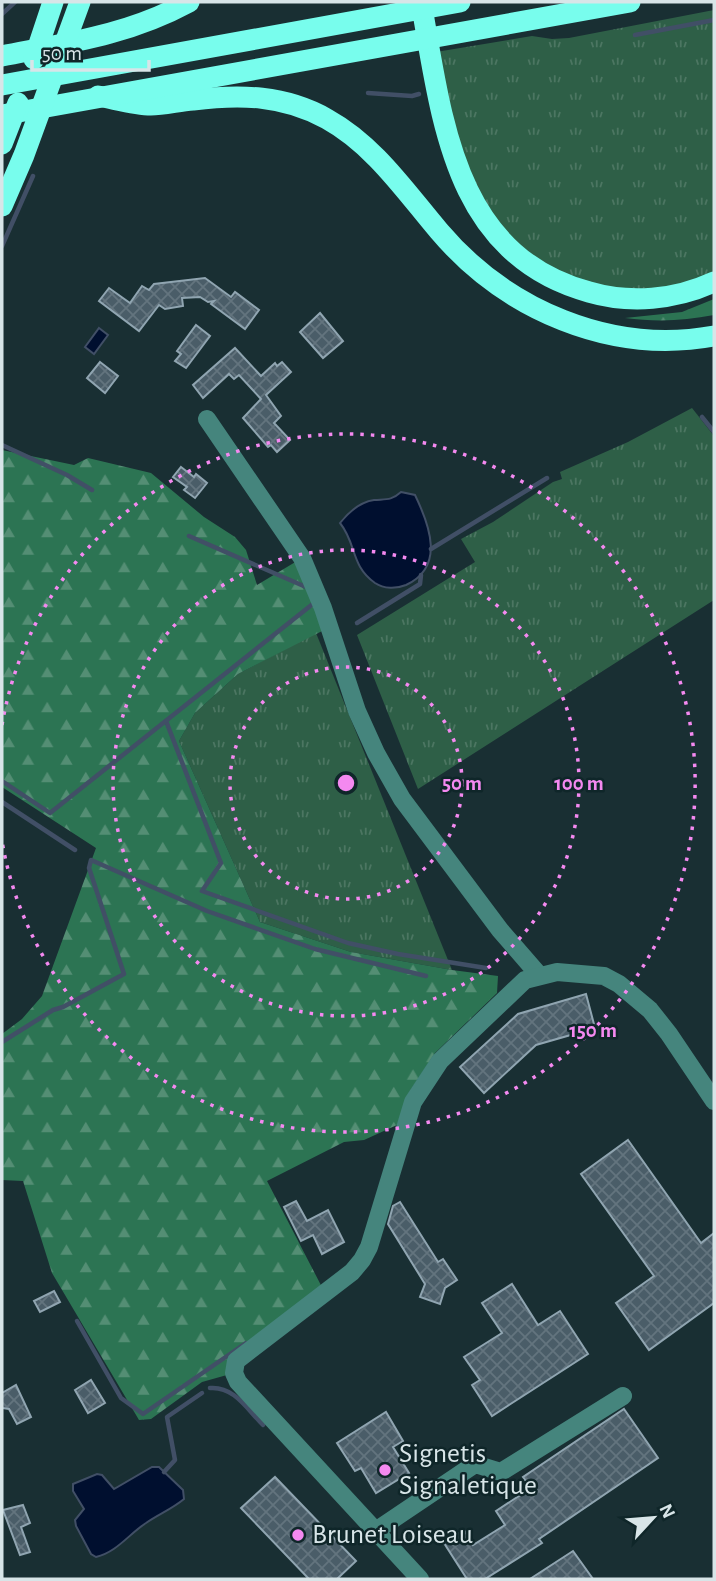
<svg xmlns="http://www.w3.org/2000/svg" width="716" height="1581" viewBox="0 0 716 1581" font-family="'Alegreya Sans',sans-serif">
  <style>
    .grass { fill: url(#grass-tufts) }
    .forest { fill: url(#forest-firs) }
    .water { fill: #000f2f; stroke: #414f66; stroke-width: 2 }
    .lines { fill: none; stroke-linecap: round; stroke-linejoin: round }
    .stream { stroke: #414f66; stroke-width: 4.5 }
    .building { fill: url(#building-cross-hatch); stroke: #90a5b1; stroke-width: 2 }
    .minor { stroke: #45857d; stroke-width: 18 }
    .highway { stroke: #78fded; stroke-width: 21 }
    .ring { fill: none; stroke: #f489f0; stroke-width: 3.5; stroke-dasharray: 3.5 7 }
    .poi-dot { fill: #f489f0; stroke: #0f2629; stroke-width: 2.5 }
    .labels { text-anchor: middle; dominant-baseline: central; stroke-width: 5; stroke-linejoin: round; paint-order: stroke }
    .poi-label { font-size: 28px; fill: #d8e5e8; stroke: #0f2629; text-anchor: start }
    .centre { fill: #f489f0; stroke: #0f2629; stroke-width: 3.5 }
    .ring-label { font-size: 21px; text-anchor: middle; font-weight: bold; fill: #f489f0; stroke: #0f2629; stroke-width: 5; stroke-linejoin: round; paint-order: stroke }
  </style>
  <defs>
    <pattern id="grass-tufts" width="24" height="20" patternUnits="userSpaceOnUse" patternTransform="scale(1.75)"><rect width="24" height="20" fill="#2e5f47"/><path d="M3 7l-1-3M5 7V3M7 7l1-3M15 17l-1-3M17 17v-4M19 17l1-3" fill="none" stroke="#4c7662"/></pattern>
    <pattern id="forest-firs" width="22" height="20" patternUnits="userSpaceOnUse" patternTransform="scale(1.75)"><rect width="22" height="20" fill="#2c7453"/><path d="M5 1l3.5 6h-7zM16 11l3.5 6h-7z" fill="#548e74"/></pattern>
    <pattern id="building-cross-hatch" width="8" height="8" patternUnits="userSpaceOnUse" patternTransform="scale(1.75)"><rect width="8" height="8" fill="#4a5d68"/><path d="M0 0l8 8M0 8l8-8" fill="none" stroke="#63747e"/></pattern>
  </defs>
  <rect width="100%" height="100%" fill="#192f33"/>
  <g class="grass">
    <polygon points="714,10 714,275 706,279 632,293 561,276 499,229 461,163 436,52 532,36 552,39 569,38"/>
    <polygon points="692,408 714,436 714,600 418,789 357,635 475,562 461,539 493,522 553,482 562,479 560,472 628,442"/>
    <polygon points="316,633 452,970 351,952 260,922 179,741 195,713 238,674"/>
  </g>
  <g class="forest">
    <path d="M714 299V315C683 321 656 322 625 318L682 312Z"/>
    <polygon points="2,450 74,465 88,458 151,473 204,517 235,537 246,550 257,585 302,558 330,627 238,674 195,713 179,741 260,922 351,952 452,970 498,976 497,993 435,1053 408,1094 397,1125 364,1140 344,1142 267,1181 325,1293 234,1373 202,1382 151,1419 139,1420 52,1273 23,1181 2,1180 2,1034 22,1019 42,996 96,848 2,787"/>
  </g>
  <g class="water">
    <polygon points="99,328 108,335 94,354 85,347"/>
    <path d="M401 492 415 495C430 526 445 567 406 585 396 589 384 589 375 583 350 565 357 544 340 523 348 513 360 502 374 500 386 499 391 501 401 492Z"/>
    <path d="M152 1467H159L183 1490 184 1499C172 1509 159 1514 146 1523 129 1534 117 1552 96 1557L91 1554 76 1526 75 1520 84 1509 73 1491V1484L97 1474 102 1475 114 1489Z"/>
  </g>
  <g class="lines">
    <g class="stream">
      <polyline points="2,14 15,2"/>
      <polyline points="635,35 714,20"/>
      <polyline points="368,93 412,96 419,94"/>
      <polyline points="2,246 33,176"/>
      <polyline points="702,417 714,432"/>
      <polyline points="2,445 67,475 92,490"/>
      <polyline points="189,536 306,587"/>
      <polyline points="431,549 547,478"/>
      <polyline points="357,623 420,584 421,575"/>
      <polyline points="166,721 221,863 202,891 348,943 398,954 486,968"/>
      <polyline points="2,781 50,813 314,603"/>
      <polyline points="2,802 75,850"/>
      <polyline points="2,1042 53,1010 63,1007 124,974 89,868 91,860 207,911 315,949 426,976"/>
      <polyline points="77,1321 121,1398 143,1414 246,1343"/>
      <path d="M210 1388C234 1386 247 1409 263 1425"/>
      <polyline points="164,1472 175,1460 167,1417 202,1393"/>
    </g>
  </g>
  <g class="building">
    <polygon points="205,278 231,297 235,292 259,310 245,329 211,304 214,301 208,302 200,297 182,298 183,306 165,309 159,305 139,331 99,301 109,288 130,303 142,286 149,290 154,284"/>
    <polygon points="320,313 343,341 323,358 300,332"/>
    <polygon points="196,325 210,336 186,368 175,361 181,354 177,351"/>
    <polygon points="235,348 261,376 275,363 277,366 282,362 291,372 266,395 281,416 274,423 290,440 277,452 271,445 268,447 243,418 261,399 239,375 234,379 229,374 203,398 193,385"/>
    <polygon points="100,362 118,376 105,393 87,378"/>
    <polygon points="181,467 194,477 196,474 207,483 195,498 184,490 187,487 173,477"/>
    <polygon points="586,994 595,1028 536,1045 484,1093 460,1067 518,1014"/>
    <polygon points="628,1140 701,1243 714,1233 714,1303 649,1350 616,1303 654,1276 581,1174"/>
    <polygon points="296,1201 307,1221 328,1210 344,1242 322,1254 313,1235 301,1241 284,1207"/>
    <polygon points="400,1202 438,1262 443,1259 457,1280 445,1288 440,1304 420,1297 425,1284 388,1224 393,1206"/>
    <polygon points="512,1284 538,1325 560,1311 588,1354 492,1416 472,1385 480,1380 464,1357 502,1333 482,1303"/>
    <polygon points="54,1291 60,1302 40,1312 34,1301"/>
    <polygon points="91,1380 105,1403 88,1413 75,1390"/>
    <polygon points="16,1385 31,1417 17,1424 9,1409 2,1408 2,1393"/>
    <polygon points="624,1409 658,1458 539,1539 542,1543 485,1579 467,1579 444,1543 464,1530 473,1545 505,1525 496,1511 531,1488 523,1477"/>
    <polygon points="386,1412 403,1441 393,1447 409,1473 376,1493 361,1468 355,1471 337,1443"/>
    <polygon points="275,1477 356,1561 337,1579 309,1579 241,1508"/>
    <polygon points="23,1505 30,1523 21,1527 30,1552 20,1555 3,1510"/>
    <polygon points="573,1551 593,1579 530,1579"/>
  </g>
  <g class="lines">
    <g class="minor">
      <polyline points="207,419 302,558 323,608 357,711 376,753 402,799 500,930 539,975"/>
      <polyline points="377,1530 475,1464 501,1472 623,1396"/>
      <polyline points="420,1579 238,1382 234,1373 236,1361 352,1272 362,1260 369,1247 413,1102 440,1061 525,980 557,972 604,976 619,984 650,1010 669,1034 714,1101"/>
    </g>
    <g class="highway">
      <path d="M421 2C442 118 453 255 589 292 630 304 675 300 714 282"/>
      <path d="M2 56C68 43 128 35 189 2"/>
      <polyline points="34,59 53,2"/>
      <polyline points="2,85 460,2"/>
      <path d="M98 96C115 99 134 105 151 105 164 105 179 101 193 100 240 94 285 95 327 119 374 145 405 191 439 231 506 310 611 355 714 336"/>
      <polyline points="2,115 630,2"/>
      <polyline points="2,144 18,103"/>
      <polyline points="2,206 24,155 80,2"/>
    </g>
  </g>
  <g class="ring">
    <circle cx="346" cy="783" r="116"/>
    <circle cx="346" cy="783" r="233"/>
    <path d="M2 725A349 349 0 1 1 2 841"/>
  </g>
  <g class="poi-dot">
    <circle cx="385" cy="1470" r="7"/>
    <circle cx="298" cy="1535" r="7"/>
  </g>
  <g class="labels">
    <g class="poi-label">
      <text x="399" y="1454">Signetis<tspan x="399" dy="32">Signaletique</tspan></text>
      <text x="312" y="1535">Brunet Loiseau</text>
    </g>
  </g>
  <circle cx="346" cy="783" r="10" class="centre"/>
  <g class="ring-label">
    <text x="462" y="790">50 m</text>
    <text x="579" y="790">100 m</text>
    <text x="593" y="1037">150 m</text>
  </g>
  <rect width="716" height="1581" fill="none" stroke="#d8e5e8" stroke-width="7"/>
  <g transform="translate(653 1518) rotate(64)" stroke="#0f2629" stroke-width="5" paint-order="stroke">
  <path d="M0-5L12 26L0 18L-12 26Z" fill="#d8e5e8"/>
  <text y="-10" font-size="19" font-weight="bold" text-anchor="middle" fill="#d8e5e8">N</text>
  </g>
  <path d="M32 60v10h117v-10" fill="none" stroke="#d8e5e8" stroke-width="3.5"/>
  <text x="42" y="60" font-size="21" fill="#d8e5e8" stroke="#0f2629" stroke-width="5" paint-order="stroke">50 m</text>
</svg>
